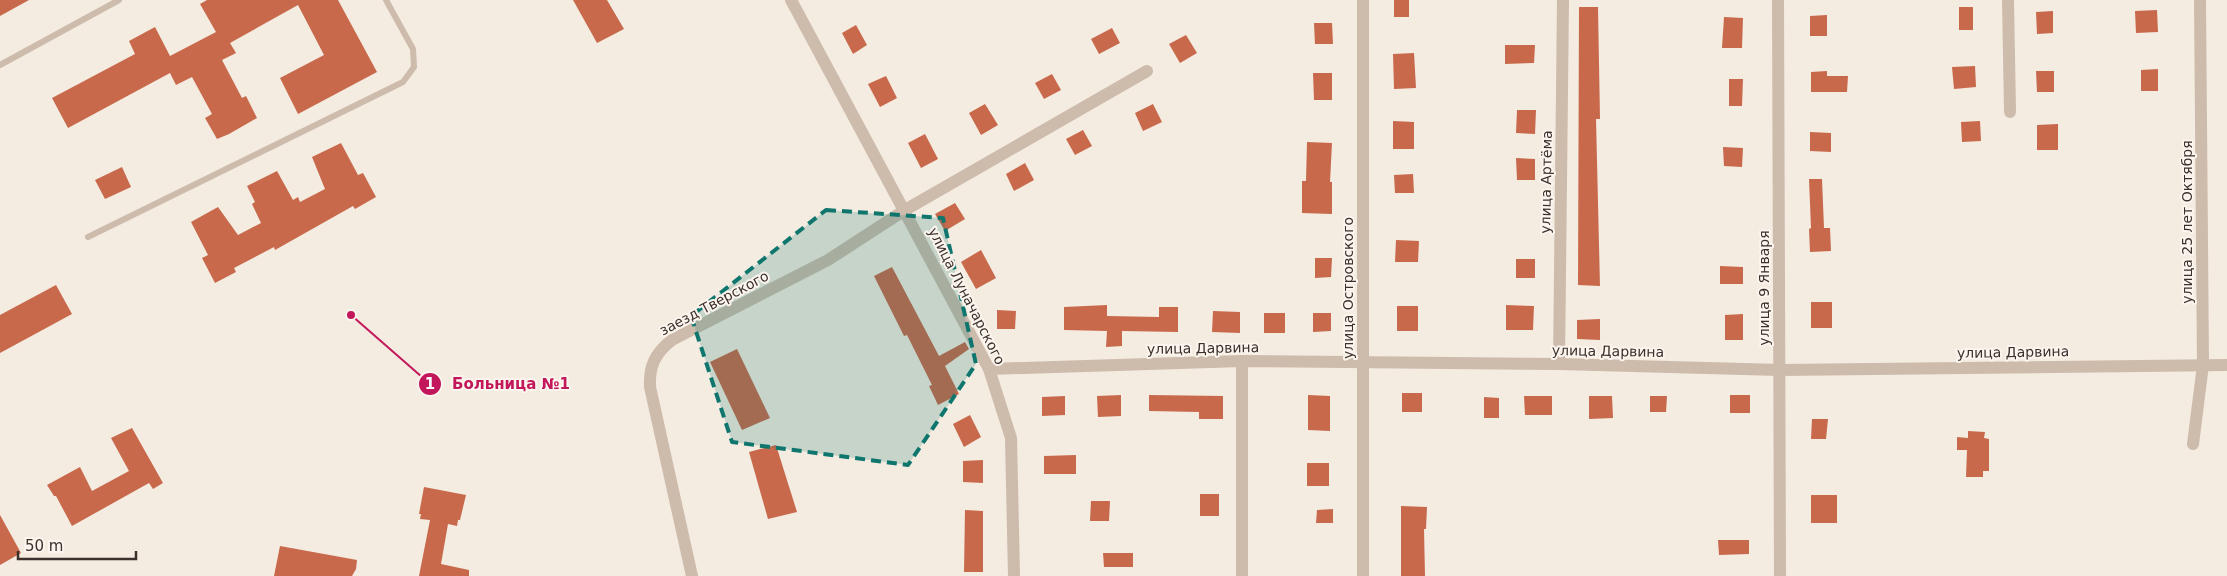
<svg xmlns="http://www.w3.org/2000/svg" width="2227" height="576" viewBox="0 0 2227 576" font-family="'DejaVu Sans',sans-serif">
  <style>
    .building { fill: #c8694b }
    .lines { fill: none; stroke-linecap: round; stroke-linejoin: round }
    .service { stroke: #cdbbac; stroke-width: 6 }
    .minor { stroke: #cdbbac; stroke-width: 12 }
    .marked { fill: #0f766e; fill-opacity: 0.2; stroke: #0f766e; stroke-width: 4; stroke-dasharray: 10 6; stroke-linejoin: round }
    .labels { text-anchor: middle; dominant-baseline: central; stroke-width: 4; stroke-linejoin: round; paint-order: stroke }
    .street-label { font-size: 14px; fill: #3b302b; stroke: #fbf5ee }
    .leader { fill: none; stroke: #c2185b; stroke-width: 2 }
    .callout-dot { fill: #c2185b; stroke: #fbf5ee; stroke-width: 2 }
    .mark-label { font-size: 15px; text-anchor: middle; font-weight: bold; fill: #fff }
    .callout-label { font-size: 15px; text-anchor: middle; font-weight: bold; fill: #c2185b; stroke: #fbf5ee; stroke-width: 4; stroke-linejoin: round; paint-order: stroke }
  </style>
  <rect width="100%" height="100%" fill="#f4ebe1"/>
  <g class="building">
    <polygon points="0,0 29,0 0,16"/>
    <polygon points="207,0 338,0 377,72 298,114 280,78 324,55 298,5 230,43 236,53 222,60 242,98 246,96 257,118 229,134 217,139 205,118 212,114 192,77 176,85 170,73 68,128 52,98 135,54 129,41 155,27 170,56 216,32 200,4"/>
    <polygon points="573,0 607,0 624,29 597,43"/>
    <rect x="1394" y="0" width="15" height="17"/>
    <polygon points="1579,7 1598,7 1600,119 1596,119 1600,286 1578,285"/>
    <rect x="1959" y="7" width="14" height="23"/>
    <polygon points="2157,10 2158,32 2136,33 2135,11"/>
    <polygon points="2053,11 2053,33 2037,34 2036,12"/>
    <polygon points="1827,15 1827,36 1810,36 1810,16"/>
    <polygon points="1724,17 1743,18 1742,48 1722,48"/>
    <polygon points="1314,23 1332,23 1333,44 1315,44"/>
    <polygon points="856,25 867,45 853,54 842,33"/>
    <polygon points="1112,28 1120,43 1099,54 1091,39"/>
    <polygon points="1186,35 1197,53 1180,63 1169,44"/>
    <polygon points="1505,45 1535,45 1534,63 1505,64"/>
    <polygon points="1414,53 1416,88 1394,89 1393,54"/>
    <polygon points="1975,66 1976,87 1954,89 1952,67"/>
    <polygon points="2158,69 2158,91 2141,91 2141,70"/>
    <polygon points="1827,71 1827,76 1848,76 1847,92 1811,92 1811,72"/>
    <polygon points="2036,71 2054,71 2054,92 2037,92"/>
    <polygon points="1313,73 1332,73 1332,100 1314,100"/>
    <polygon points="1052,74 1061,90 1044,99 1035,83"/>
    <polygon points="886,76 897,98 880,107 868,84"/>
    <polygon points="1729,79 1743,79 1742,106 1729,106"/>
    <polygon points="985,104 998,125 981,135 969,113"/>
    <polygon points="1153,104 1162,122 1143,131 1135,113"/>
    <polygon points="1517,110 1536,110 1535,134 1516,133"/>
    <polygon points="1393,121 1414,122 1414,149 1393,149"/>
    <polygon points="1980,121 1981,141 1962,142 1961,122"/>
    <polygon points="2058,124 2058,150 2037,150 2037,125"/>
    <polygon points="1083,130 1092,146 1075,155 1066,139"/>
    <polygon points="1810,132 1831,133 1831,152 1810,151"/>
    <polygon points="925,134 938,159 921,168 908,143"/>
    <polygon points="1307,142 1332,143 1330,182 1332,182 1332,214 1302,213 1302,181 1306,181"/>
    <polygon points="341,143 358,175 363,173 376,197 355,209 353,206 275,250 274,247 234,268 236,272 215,283 202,258 208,255 191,222 218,207 238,235 261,223 252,204 255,202 247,186 277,171 293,200 298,197 300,202 325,189 312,157"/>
    <polygon points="1723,147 1743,148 1742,167 1724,166"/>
    <polygon points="1516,158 1535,159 1535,180 1517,180"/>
    <polygon points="1025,163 1034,180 1014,191 1006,174"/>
    <polygon points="122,167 131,187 105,199 95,180"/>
    <polygon points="1413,174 1414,193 1395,193 1394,175"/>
    <polygon points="1809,179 1822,179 1824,228 1830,228 1831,251 1810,252 1809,229 1811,228"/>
    <polygon points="955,203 965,219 945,231 935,214"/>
    <polygon points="1396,240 1419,241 1418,262 1395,262"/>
    <polygon points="981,250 996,278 976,289 961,262"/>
    <polygon points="1315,258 1332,258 1331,277 1315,278"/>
    <rect x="1516" y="259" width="19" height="19"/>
    <polygon points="1720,266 1743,267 1743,284 1720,284"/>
    <polygon points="892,267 939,356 965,342 969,349 945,366 959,394 938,405 929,386 932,385 907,335 904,336 874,276"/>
    <polygon points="56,285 72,314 0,353 0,315"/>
    <rect x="1811" y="302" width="21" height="26"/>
    <polygon points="1107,305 1107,316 1159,317 1159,307 1178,307 1178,332 1122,331 1122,346 1106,347 1107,331 1064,330 1064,307"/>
    <polygon points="1506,305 1534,306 1533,330 1506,330"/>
    <rect x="1397" y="306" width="21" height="25"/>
    <polygon points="997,310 1016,311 1015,329 997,329"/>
    <polygon points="1213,311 1240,312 1240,333 1212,332"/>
    <rect x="1264" y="313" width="21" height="20"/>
    <polygon points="1313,313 1331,313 1331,331 1313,332"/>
    <polygon points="1743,314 1743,340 1725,340 1725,315"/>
    <polygon points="1600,319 1600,340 1577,339 1577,320"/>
    <polygon points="737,349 770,418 742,430 710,362"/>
    <rect x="1402" y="393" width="20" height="19"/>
    <polygon points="1121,395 1121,416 1098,417 1097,396"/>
    <polygon points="1149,395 1223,396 1223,419 1199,419 1199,412 1149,411"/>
    <polygon points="1308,395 1330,396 1330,431 1308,430"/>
    <rect x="1730" y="395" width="20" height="18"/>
    <polygon points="1065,396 1065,415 1042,416 1042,397"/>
    <polygon points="1524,396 1552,396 1552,415 1525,415"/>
    <polygon points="1589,396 1612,396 1613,418 1589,419"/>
    <polygon points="1650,396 1667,396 1666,412 1650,412"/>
    <polygon points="1484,397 1499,398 1499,418 1484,418"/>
    <polygon points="970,415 981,437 964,447 953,424"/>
    <polygon points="1812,419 1828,419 1826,439 1811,439"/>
    <polygon points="132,428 163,483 153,489 149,483 72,526 56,496 54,496 47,485 80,467 92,491 129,471 111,438"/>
    <polygon points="1968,431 1985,432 1984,438 1989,439 1989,471 1983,471 1983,477 1966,477 1967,450 1957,450 1957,437 1968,438"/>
    <polygon points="776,445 797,512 768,519 749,452"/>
    <polygon points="1076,455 1076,474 1044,474 1044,456"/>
    <polygon points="983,460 983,483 963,482 963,461"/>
    <rect x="1307" y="463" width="22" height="23"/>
    <polygon points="424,487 466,495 460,520 458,520 457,526 448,524 441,564 469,570 469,576 419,576 430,520 420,519 421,514 419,514"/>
    <rect x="1200" y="494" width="19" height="22"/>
    <rect x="1811" y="495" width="26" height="28"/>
    <polygon points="1091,501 1110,501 1109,521 1090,521"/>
    <polygon points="1401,506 1427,507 1426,529 1424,529 1425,576 1401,576"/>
    <polygon points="1333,509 1333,523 1316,523 1317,510"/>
    <polygon points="965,510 983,511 983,572 964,572"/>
    <polygon points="0,515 21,553 0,565"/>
    <polygon points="1718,540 1749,540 1749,554 1719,555"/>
    <polygon points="280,546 357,560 356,569 352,576 274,576"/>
    <polygon points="1103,553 1133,553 1133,567 1104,567"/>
  </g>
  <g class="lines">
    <g class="service">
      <polyline points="0,65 119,0"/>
      <polyline points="88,237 403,82 414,67 413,49 386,0"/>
    </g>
    <g class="minor">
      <polyline points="791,0 989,369 1011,438 1014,576"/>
      <polyline points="1363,0 1363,576"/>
      <polyline points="1778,0 1780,576"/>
      <polyline points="2008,0 2010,112"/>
      <polyline points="1559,364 1563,0"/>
      <polyline points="989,369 1242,361 1559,364 1780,370 2227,365"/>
      <polyline points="2193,444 2203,365 2200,0"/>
      <path d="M692 576 650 387C649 366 655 353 672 340L828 260 905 210 1147 71"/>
      <polyline points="1242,576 1242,361"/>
    </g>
  </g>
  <path class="marked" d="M826 210 943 218 976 364 908 465 732 442 691 316Z"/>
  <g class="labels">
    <g class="street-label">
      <text transform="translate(1546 182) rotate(-89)">улица Артёма</text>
      <text transform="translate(2187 222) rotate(-90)">улица 25 лет Октября</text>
      <text transform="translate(1348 288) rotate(-90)">улица Островского</text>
      <text transform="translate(1764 288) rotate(-90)">улица 9 Января</text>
      <text transform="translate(967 296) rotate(63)">улица Луначарского</text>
      <text transform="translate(714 303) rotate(-28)">заезд Тверского</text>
      <text transform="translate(1203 348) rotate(-1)">улица Дарвина</text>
      <text transform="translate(1608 351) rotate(1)">улица Дарвина</text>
      <text transform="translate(2013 352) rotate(-1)">улица Дарвина</text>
    </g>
  </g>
  <path class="leader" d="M351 315L430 384"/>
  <g class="callout-dot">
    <circle cx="351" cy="315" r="5"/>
    <circle cx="430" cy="384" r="12"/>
  </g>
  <g class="mark-label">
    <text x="430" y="389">1</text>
  </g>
  <g class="callout-label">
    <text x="511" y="389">Больница №1</text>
  </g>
  <path d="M18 551v8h118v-8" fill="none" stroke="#3b302b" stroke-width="2.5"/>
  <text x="25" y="551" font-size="15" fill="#3b302b" stroke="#fbf5ee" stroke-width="4" paint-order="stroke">50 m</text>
</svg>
